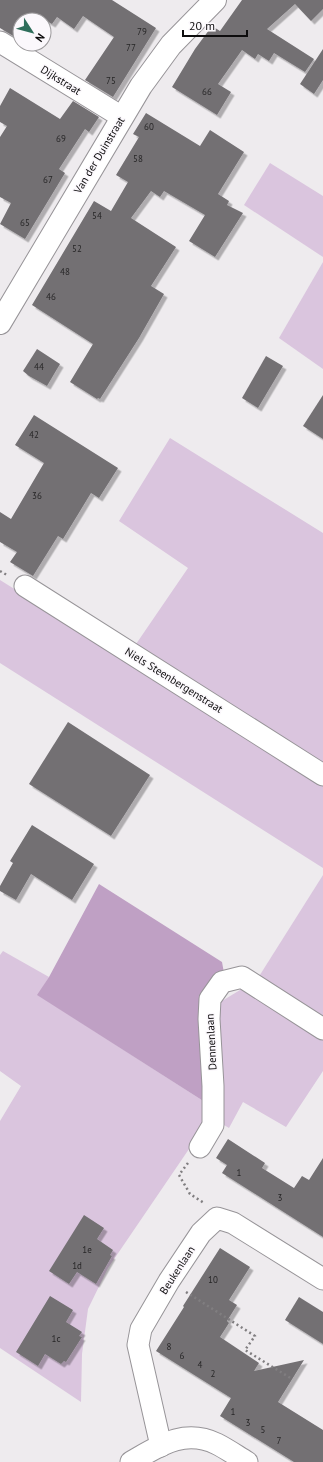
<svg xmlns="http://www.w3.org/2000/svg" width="323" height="1462" viewBox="0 0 323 1462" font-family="'PT Sans',sans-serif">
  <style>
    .green { fill: #dac5de }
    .forest { fill: #bfa0c4 }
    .building { fill: #737073; filter: url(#shadow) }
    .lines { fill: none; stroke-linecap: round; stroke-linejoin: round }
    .minor-casing { stroke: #979498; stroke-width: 23 }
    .tertiary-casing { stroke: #979498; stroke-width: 24 }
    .path { stroke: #807e80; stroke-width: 2.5; stroke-dasharray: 2 3; stroke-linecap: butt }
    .minor { stroke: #fff; stroke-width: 21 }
    .tertiary { stroke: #fff; stroke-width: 22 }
    .labels { text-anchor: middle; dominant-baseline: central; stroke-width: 3; stroke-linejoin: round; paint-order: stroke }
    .number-label { font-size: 9px; fill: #262526 }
    .street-label { font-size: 11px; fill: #0d0c0d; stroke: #fbf8fc }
  </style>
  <defs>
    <filter id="shadow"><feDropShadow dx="3.5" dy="3.5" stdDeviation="0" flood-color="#0004"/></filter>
  </defs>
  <rect width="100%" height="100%" fill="#eeebee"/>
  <g class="green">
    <polygon points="270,163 323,196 323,257 244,205"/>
    <polygon points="323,262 323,369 279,338"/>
    <polygon points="170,438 323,533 323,765 134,647 188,568 119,521"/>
    <polygon points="0,580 323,782 323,868 0,663"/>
    <polygon points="323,875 323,1018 258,978"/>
    <polygon points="3,951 49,977 38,995 208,1104 206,1124 108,1268 88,1309 82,1354 81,1402 0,1348 0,1121 21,1086 0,1071 0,955"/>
    <polygon points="245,987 323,1038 323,1071 286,1127 243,1102 229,1128 219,1122 217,1004"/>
  </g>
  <polygon class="forest" points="99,884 222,962 224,973 208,1104 37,995 49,977"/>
  <g class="building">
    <polygon points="0,0 112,0 156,28 113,97 85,80 114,37 83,16 74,29 57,17 52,24 45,20 20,20 20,40 0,28"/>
    <polygon points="242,0 323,0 323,9 311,21 295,4 267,29 314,59 305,72 274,53 269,61 258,54 255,59 242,50 218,84 231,92 217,115 172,87 195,49 212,26 220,31"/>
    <polygon points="323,49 323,80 314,94 300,84"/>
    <polygon points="10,88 60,119 73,101 99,117 89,132 85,129 59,169 65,173 25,239 0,224 11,203 0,197 0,137 7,126 0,122 0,106"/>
    <polygon points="146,113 200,146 210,130 244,152 218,194 229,201 227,205 243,213 215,257 189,241 205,215 164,191 160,197 151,191 131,218 176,247 151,286 164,294 139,338 100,399 98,398 97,399 70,382 93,344 32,305 94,201 111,211 128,182 116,175 139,137 133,134"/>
    <polygon points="37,349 60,364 47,386 29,376 23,371"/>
    <polygon points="266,356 283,366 258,408 242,398"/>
    <polygon points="323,395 323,439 303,426"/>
    <polygon points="34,415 118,468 99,498 91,493 63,539 58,536 33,576 10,562 17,552 0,542 0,512 11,519 44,463 15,445"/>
    <polygon points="68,722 150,775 111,836 29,784"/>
    <polygon points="32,825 94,864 72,900 31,874 16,900 0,891 0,886 13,863 10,861"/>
    <polygon points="228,1139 265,1163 262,1168 294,1188 302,1176 309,1180 323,1158 323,1237 222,1173 227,1165 216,1158"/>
    <polygon points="84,1215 104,1228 97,1239 113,1250 110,1255 112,1256 96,1284 77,1272 69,1284 49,1271"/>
    <polygon points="220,1248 250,1267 229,1300 237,1305 227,1321 229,1323 220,1337 259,1363 254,1371 304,1360 278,1402 323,1430 323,1462 294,1462 220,1416 231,1398 156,1351 184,1307 183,1306"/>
    <polygon points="50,1296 73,1310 66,1322 82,1332 79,1336 82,1337 66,1362 64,1361 61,1364 45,1354 38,1366 16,1352"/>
    <polygon points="299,1297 323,1312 323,1344 285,1320"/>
  </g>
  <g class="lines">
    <g class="minor-casing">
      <g id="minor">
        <polyline points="0,42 122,117"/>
        <polyline points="25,586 323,775"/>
        <polyline points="200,1147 213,1125 213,1086 209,1019 210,999 222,982 242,977 323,1029"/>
        <polyline points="161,1446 138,1345 141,1329 169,1281 201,1233 217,1218 233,1223 323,1279"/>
        <path d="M131 1462C159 1446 184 1428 217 1444 227 1449 237 1456 247 1462"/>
      </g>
    </g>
    <g class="tertiary-casing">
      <polyline id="tertiary" points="0,323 141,86 171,45 215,0"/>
    </g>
    <g class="path">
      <polyline points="0,571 7,575"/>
      <polyline points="188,1163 179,1175 190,1194 204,1203"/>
      <polyline points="186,1292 255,1336 245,1350 292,1379"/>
    </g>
    <use href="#minor" class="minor"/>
    <use href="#tertiary" class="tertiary"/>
  </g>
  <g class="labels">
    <g class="number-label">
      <text x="142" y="31">79</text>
      <text x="131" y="47">77</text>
      <text x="111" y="80">75</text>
      <text x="207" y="91">66</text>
      <text x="149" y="126">60</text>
      <text x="61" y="138">69</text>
      <text x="138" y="158">58</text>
      <text x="48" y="179">67</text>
      <text x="97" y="215">54</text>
      <text x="25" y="222">65</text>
      <text x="77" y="248">52</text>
      <text x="65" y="271">48</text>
      <text x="51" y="296">46</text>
      <text x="39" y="366">44</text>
      <text x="34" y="434">42</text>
      <text x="37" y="495">36</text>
      <text x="239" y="1172">1</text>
      <text x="280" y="1197">3</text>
      <text x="87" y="1249">1e</text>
      <text x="77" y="1265">1d</text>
      <text x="213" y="1279">10</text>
      <text x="56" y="1338">1c</text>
      <text x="169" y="1346">8</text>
      <text x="182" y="1355">6</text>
      <text x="200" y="1364">4</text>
      <text x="213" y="1373">2</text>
      <text x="233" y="1411">1</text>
      <text x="248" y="1422">3</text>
      <text x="263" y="1429">5</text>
      <text x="279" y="1440">7</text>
    </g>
    <g class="street-label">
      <text transform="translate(61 80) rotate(32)">Dijkstraat</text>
      <text transform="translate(99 155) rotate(-59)">Van der Duinstraat</text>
      <text transform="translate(174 680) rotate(32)">Niels Steenbergenstraat</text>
      <text transform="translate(211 1042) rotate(-93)">Dennenlaan</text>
      <text transform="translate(177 1270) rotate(-57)">Beukenlaan</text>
    </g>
  </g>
  <g transform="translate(32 32) rotate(126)"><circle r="19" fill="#fbf8fc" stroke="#9c9a9c"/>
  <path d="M0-3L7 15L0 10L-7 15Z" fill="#2f6e5b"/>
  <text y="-6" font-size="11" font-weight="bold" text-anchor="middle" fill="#0d0c0d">N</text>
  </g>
  <path d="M183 30v6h64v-6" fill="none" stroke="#0d0c0d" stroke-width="2"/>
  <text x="189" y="30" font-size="12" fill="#0d0c0d" stroke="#fbf8fc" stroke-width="3" paint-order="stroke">20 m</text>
</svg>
